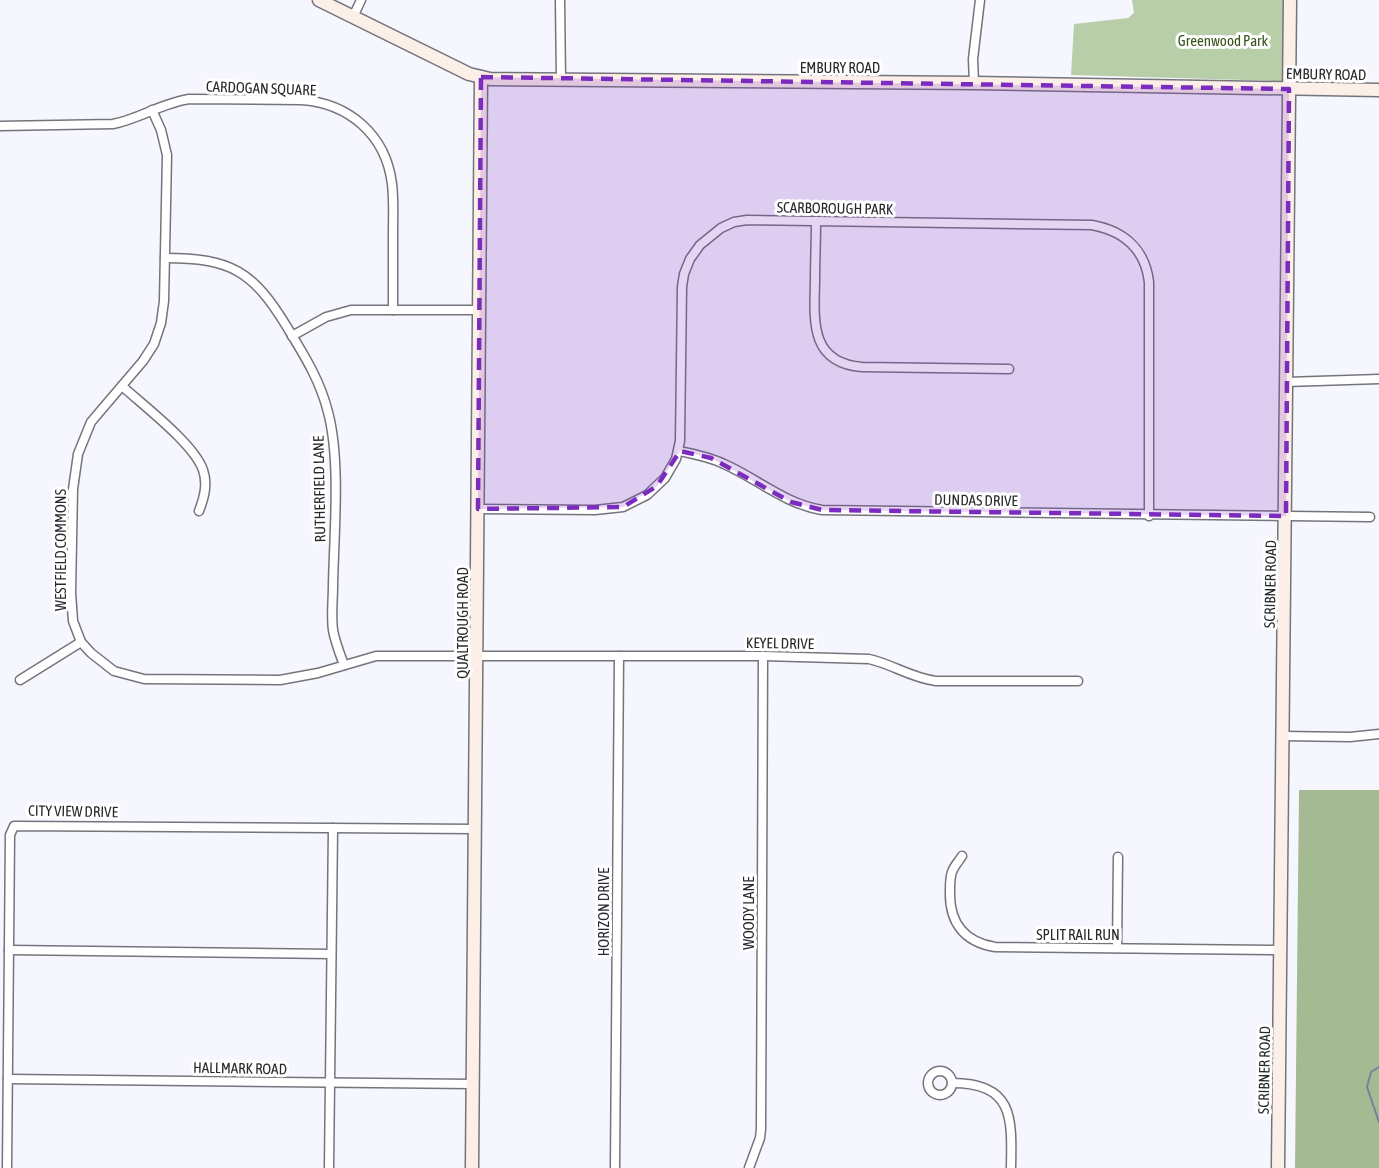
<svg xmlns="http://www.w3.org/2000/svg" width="1379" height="1168" viewBox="0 0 1379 1168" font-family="'Asap Condensed',sans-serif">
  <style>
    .green { fill: #b8cea8 }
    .forest { fill: #a3ba92 }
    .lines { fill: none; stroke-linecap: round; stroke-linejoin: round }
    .stream { stroke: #71839e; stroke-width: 2 }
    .street-casing { stroke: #74747c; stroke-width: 11 }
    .secondary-casing { stroke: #74747c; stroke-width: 15 }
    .street { stroke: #fff; stroke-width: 8 }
    .secondary { stroke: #fbefe7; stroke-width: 12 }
    .marked { fill: #7b2cbf; fill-opacity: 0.2; stroke: #7b2cbf; stroke-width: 4.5; stroke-dasharray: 12 8; stroke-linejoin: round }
    .labels { text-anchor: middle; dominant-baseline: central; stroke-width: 6; stroke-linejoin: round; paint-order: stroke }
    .park-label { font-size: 15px; fill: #37541a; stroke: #fff }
    .street-label { font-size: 15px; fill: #27282b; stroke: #fff }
  </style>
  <rect width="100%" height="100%" fill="#f6f7fe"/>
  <polygon class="green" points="1132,0 1284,0 1283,81 1071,75 1074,24 1128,18 1134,13"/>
  <polygon class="forest" points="1299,790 1379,790 1379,1168 1295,1168"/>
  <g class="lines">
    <polyline class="stream" points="1379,1067 1371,1072 1367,1087 1379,1122"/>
    <g class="street-casing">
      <g id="street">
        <polyline points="560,0 561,80"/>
        <polyline points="353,17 361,0"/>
        <polyline points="974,83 973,59 980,0"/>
        <path d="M152 110 161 130 167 155 164 301 161 323 154 344 143 361 91 422 78 454 73 489 71 593 73 621 81 642 91 653 114 671 144 679 280 680 318 673 376 656H763L869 659C892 664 911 678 936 681H1078"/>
        <path d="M0 126 113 124C139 119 162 103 189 99L301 100C349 103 386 135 392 184 394 201 393 218 393 235 393 260 393 285 393 310"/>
        <path d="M816 221C816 241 815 262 815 282 814 321 810 363 862 367L1009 369"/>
        <path d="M165 258C231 258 253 271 287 327 304 355 320 380 328 412 341 461 334 533 333 585 333 600 331 616 333 630 335 642 340 654 344 665"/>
        <polyline points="292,336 326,317 351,310 479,310"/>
        <polyline points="1286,382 1379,379"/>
        <path d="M122 386C144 406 194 444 203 470 208 484 204 498 199 511"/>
        <path d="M679 451C694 454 710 457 724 464 758 479 785 504 822 510L1370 517"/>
        <path d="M478 509 595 510 623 507 647 495 665 478 676 459 680 441 682 287 684 274 690 259 700 245 721 228 734 222 747 220 1092 225C1124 231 1145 249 1149 282V516"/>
        <polyline points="20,680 81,642"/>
        <polyline points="1282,736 1350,737 1379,734"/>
        <path d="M962 856C959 861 954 866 952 872 950 877 950 885 950 891 949 922 964 942 995 947L1280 950"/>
        <polyline points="1117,948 1118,857"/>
        <polyline points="9,950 331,954"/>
        <circle cx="940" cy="1083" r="12"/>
        <polyline points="8,1079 473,1084"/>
        <path d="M952 1083C1014 1083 1012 1118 1011 1168"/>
        <polyline points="7,1168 10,835 14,826 476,829"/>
        <polyline points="329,1168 333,828"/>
        <polyline points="615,1168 619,656"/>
        <polyline points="749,1168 760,1138 761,1129 763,656"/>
      </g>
    </g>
    <g class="secondary-casing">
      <g id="secondary">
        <polyline points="319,0 469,74 490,79 974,83 1379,90"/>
        <polyline points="472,1168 481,77"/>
        <polyline points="1278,1168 1290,0"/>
      </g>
    </g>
    <use href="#street" class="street"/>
    <use href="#secondary" class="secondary"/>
  </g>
  <path class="marked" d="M481 77 1289 89 1286 516 822 510 791 502 711 458 680 451 657 486 623 507 478 509Z"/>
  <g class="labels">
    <g class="park-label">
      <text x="1223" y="40">Greenwood Park</text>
    </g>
    <g class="street-label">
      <text x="840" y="67">EMBURY ROAD</text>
      <text transform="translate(1326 74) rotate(1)">EMBURY ROAD</text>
      <text transform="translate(261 88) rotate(2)">CARDOGAN SQUARE</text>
      <text transform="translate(835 208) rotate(1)">SCARBOROUGH PARK</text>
      <text transform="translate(319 489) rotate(-91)">RUTHERFIELD LANE</text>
      <text transform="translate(976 500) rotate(1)">DUNDAS DRIVE</text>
      <text transform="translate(60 550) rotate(-90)">WESTFIELD COMMONS</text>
      <text transform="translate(1270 584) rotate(-89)">SCRIBNER ROAD</text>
      <text transform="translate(462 623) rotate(-90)">QUALTROUGH ROAD</text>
      <text transform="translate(780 643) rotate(1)">KEYEL DRIVE</text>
      <text transform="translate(73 811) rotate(1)">CITY VIEW DRIVE</text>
      <text transform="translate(603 912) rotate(-90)">HORIZON DRIVE</text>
      <text transform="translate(748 913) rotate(-90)">WOODY LANE</text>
      <text x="1078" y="934">SPLIT RAIL RUN</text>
      <text transform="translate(240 1068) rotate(1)">HALLMARK ROAD</text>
      <text transform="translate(1264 1070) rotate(-89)">SCRIBNER ROAD</text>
    </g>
  </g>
</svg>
